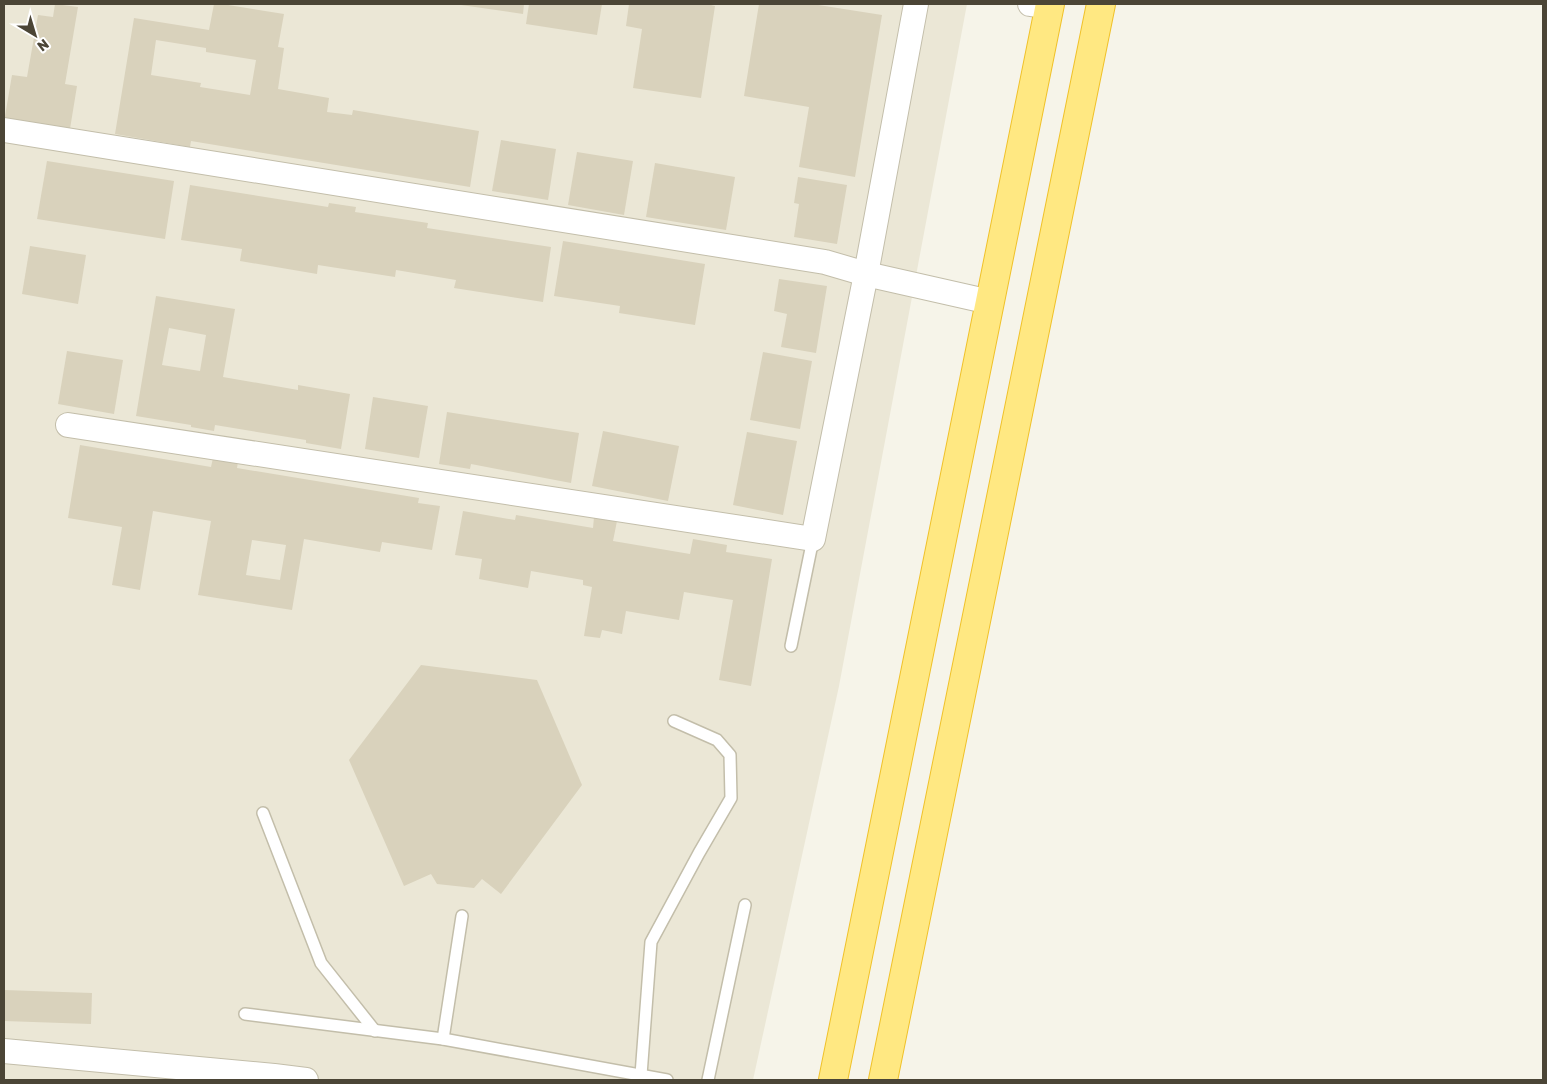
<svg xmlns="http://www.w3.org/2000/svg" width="1547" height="1084" viewBox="0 0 1547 1084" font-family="Rubik,sans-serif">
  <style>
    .residential { fill: #ebe7d6 }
    .building { fill: #d9d2bc; fill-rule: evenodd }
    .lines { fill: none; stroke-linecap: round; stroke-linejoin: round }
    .service-casing { stroke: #c3beaa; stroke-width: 14 }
    .minor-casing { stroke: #c3beaa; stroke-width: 26 }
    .trunk-casing { stroke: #f0c129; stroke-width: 30 }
    .service { stroke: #fff; stroke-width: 11 }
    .minor { stroke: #fff; stroke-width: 24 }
    .trunk { stroke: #ffe882; stroke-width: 28 }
  </style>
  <rect width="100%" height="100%" fill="#f6f4e9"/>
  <polygon class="residential" points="4,4 967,4 839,686 753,1080 4,1080"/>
  <g class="building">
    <polygon points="55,4 78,7 65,84 77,86 69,135 4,122 12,75 27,77 38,15 53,17"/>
    <path d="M214 4H222L284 14 278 47 284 48 278 89 329 98 327 112 352 115 353 110 479 131 470 187 191 141 190 147 115 134 134 18 209 30ZM156 40 206 48V52L256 60 250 95 200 87 201 83 151 75Z"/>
    <polygon points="461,4 524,4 523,14 461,5"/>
    <polygon points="529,4 602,4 597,35 526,24"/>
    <polygon points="629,4 712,4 711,5 715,6 701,98 633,88 642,29 626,26"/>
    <polygon points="759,4 812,4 882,15 855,177 799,167 809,107 744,96"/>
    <polygon points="501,140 556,149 548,200 492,191"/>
    <polygon points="577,152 633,161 624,215 568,205"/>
    <polygon points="47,161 174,181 165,239 37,219"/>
    <polygon points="655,163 735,177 726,230 646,217"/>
    <polygon points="798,177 847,185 837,244 794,237 799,204 794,203"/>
    <polygon points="190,185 328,207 329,203 356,207 355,212 428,223 427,228 551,247 543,302 454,288 456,280 396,270 395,277 318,265 317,274 240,261 242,249 181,240"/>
    <polygon points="563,241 705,264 695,325 619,313 620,306 554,296"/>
    <polygon points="30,246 86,255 78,304 22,294"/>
    <polygon points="779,279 827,286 816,353 781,347 787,314 774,311"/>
    <path d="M156 296 235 309 223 377 298 390V385L350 394 341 449 306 443V440L215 425 214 431 191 427V425L136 416ZM169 328 206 335 200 371 162 365Z"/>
    <polygon points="67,351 123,360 114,414 58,404"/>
    <polygon points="763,352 812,361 800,429 750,420"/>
    <polygon points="373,397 428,406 419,458 365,449"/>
    <polygon points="447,412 579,433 571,483 471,464 470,469 439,464"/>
    <polygon points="603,431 679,446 668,501 592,486"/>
    <polygon points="747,432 797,441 783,515 733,505"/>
    <path d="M80 445 211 467 213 458 238 462 237 468 419 498 418 503 440 506 432 550 382 542 380 552 304 539 292 610 198 595 211 521 153 511 140 590 112 585 122 527 68 518ZM252 540 286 545 280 580 246 575Z"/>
    <polygon points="463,511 515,520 516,515 593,528 594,517 617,521 613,541 690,554 693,539 727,545 726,552 772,559 751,686 719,680 733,600 684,592 679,620 626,611 622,634 602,630 600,638 584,636 592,587 583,585 583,580 531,571 528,588 479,579 482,559 455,555"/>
    <polygon points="421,665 537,680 582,785 501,894 482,879 474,888 437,884 431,874 404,886 349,760"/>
    <polygon points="4,990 92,993 91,1024 4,1021"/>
  </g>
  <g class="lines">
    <g class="service-casing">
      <g id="service">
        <polyline points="791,646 813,539"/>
        <polyline points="263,813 321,963 375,1031"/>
        <polyline points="245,1014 443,1039 667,1080"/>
        <polyline points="443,1039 462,916"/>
        <polyline points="641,1075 651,942 699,853 731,798 730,755 717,740 674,721"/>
        <polyline points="708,1080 745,905"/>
      </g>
    </g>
    <g class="minor-casing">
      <g id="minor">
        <polyline points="1030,4 1050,7"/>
        <polyline points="4,130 825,262 866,274 990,302"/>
        <polyline points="68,425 813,539 866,274 916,4"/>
        <polyline points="4,1051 274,1076 306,1080"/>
      </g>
    </g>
    <g class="trunk-casing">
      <g id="trunk">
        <polyline points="833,1080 1050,4"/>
        <polyline points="883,1080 1101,4"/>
      </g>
    </g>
    <use href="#service" class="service"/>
    <use href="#minor" class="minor"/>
    <use href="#trunk" class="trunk"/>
  </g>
  <rect width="1547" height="1084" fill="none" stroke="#4b4536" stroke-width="10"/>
  <g transform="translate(35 35) rotate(142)" stroke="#ffffff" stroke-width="4" paint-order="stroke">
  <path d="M0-4L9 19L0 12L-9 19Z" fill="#4b4536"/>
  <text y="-8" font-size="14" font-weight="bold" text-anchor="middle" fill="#4b4536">N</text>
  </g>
</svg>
